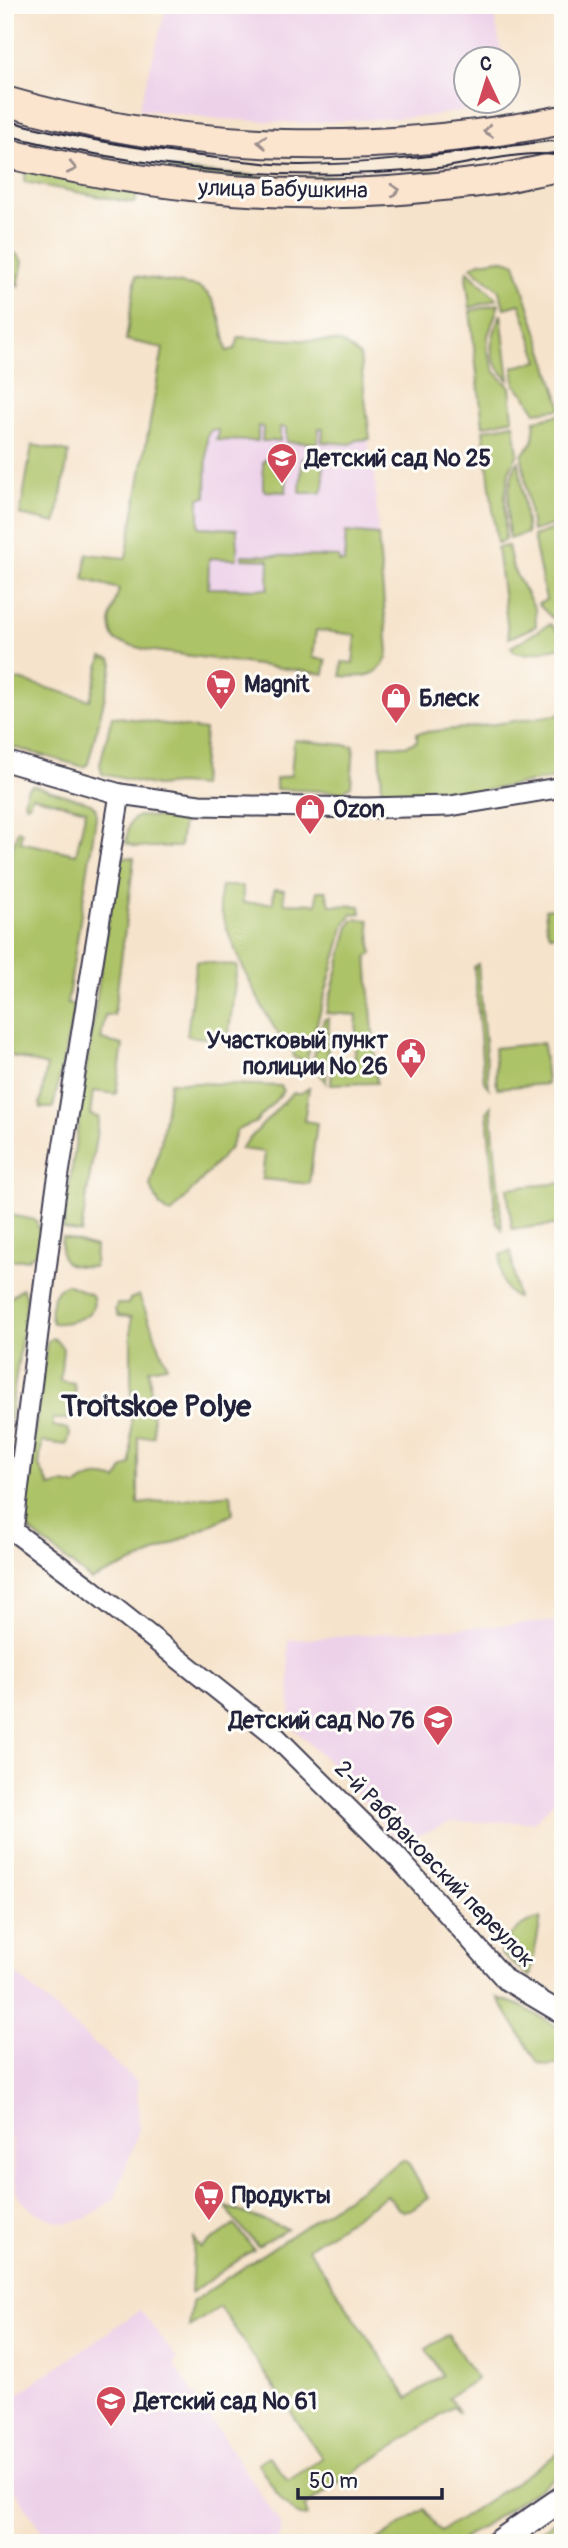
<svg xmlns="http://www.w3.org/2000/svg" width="568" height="2548" viewBox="0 0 568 2548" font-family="Pangolin,sans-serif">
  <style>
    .built { fill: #edd1e9 }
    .green { fill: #adc368; stroke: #687252; stroke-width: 2 }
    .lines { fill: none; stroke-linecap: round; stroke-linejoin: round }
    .minor-casing { stroke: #423f51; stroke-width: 23 }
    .tertiary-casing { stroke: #423f51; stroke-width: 28 }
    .secondary-casing { stroke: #423f51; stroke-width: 32 }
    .minor { stroke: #fff; stroke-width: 19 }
    .tertiary { stroke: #fff; stroke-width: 24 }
    .secondary { stroke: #fce5cf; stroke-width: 28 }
    .tram { stroke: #22223b; stroke-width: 2 }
    .oneway { stroke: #9a8d8c }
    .labels { text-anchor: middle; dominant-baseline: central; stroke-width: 6; stroke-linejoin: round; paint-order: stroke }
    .street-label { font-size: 23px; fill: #22223b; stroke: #fdfcf7 }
    .poi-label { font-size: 23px; font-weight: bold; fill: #22223b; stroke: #fdfcf7; text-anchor: start }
    .district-label { font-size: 30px; font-weight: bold; fill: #22223b; stroke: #fdfcf7 }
  </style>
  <rect width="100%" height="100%" fill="#fdfcf7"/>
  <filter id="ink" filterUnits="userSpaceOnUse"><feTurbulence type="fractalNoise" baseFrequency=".0143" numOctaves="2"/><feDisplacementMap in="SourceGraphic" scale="14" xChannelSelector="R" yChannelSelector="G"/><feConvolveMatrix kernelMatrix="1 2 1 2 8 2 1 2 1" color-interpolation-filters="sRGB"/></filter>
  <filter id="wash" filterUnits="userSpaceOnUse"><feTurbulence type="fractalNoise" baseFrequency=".00686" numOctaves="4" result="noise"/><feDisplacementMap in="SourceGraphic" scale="28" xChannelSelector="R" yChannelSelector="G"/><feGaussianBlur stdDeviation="1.57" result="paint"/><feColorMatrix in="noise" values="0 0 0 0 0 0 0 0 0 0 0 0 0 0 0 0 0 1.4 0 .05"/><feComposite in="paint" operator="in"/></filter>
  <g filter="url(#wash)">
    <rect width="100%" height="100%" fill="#f6e3cb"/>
    <g class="built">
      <polygon points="167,5 492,5 503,59 466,60 466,102 508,102 509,88 512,103 430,116 305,123 220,119 139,109"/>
      <polygon points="196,352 359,356 370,457 374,459 382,602 179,613"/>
      <polygon points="563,1621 563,1792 534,1822 451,1822 400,1843 334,1767 291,1726 288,1640"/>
      <polygon points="5,1964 137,2082 139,2129 115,2198 85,2219 65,2223 48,2218 32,2210 20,2199 16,2190 11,2138 5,2133"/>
      <polygon points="140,2310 177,2359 174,2364 280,2523 282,2532 276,2543 50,2543 5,2476 5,2403"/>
    </g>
    <g class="green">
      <path d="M32 143C96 157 161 170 227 174 298 180 369 176 440 171L437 177 369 182 170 175 30 146Z"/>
      <polygon points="26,170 137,192 138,194 134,203 24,182"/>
      <polygon points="5,249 18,255 23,261 18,286 5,257"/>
      <polygon points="500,259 515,263 562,409 536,412 525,395 515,385 513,367 539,361 520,304 505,308 498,289 471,267 480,262"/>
      <polygon points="468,271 497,299 470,308 466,276"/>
      <path d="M136 276 198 287C221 298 222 330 227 351L235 349 239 337 341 342 360 356 370 439 357 440 351 444 322 442 323 428H319L318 443 286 442V428L280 427V441H262L263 427 258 426V441L216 440 219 434 218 430H211L207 436 206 497 199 498V527L237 529V559L209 558 208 588 268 589 269 560 242 559V555L339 557V562H344L346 532 378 535 388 651C385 677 362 678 341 676L342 662 353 663 356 635 316 630 313 658 326 660 324 674 147 650 116 641C104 623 114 609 119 589L84 579 87 554 126 558 163 348 126 340Z"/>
      <polygon points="499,304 488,336 487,349 495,372 510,387 513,419 483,426 470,311"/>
      <path d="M501 314 509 380C484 357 490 342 501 314Z"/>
      <polygon points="563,414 563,522 532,531 522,455 533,441 535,420"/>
      <polygon points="514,424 518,453 509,472 505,498 505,540 497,543 483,430"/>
      <polygon points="32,445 69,452 56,523 20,515"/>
      <polygon points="268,457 288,458 286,492 265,491 263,488 263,462"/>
      <polygon points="302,458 319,458 323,461 324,488 320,493 300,493"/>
      <path d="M519 461 527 533 509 539C507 518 506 478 519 461Z"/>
      <polygon points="563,526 563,612 552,618 538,604 546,600 533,536"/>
      <polygon points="508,546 513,569 535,609 536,626 509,638 497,548"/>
      <polygon points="550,624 563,637 563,647 526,654 515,652 511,647"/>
      <polygon points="102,657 111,659 113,664 88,764 84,767 5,745 5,676 90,700"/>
      <polygon points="563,714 563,777 469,793 382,793 380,745 406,746 417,741 417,733 474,727"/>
      <polygon points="112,716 205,730 201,786 178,784 157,786 102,774 100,764"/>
      <polygon points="294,740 354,746 351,786 342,792 276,789 276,779 291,775"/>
      <polygon points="32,785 91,803 96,809 96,817 67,1004 75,1006 53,1108 41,1108 40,1104 47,1066 5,1054 5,874 18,830 22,832 20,842 76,854 86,810 32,796 29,804 26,805 24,802 27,789"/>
      <path d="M139 816 183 819 180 847H136L126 843C128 832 127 820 139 816Z"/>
      <polygon points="117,857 134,858 114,1015 105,1015 101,1040 123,1045 116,1094 93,1091 90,1115 99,1117 81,1233 63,1229"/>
      <path d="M221 886H243V903H273L274 889 284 890V903L317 904V891H326L330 905 360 906 361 913 352 914 345 924 306 1061 293 1057 294 1052C271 1036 228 937 220 907 218 901 220 893 221 886Z"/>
      <polygon points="563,907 563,933 551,935 547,929 545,909"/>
      <polygon points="354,919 369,920 372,954 367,957 377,1083 331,1084 332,1069 354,1070 357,1015 326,1013 349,926"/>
      <polygon points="196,961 237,966 228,1041 187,1036"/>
      <polygon points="478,964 489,1088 484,1082 474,967"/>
      <polygon points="329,1018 326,1083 312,1063 324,1019"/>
      <polygon points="543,1043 547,1084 497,1088 494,1048"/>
      <polygon points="170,1082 281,1086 284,1091 255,1123 237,1130 230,1148 171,1214 160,1206 150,1186 161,1142"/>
      <polygon points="309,1088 304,1121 317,1123 309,1184 262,1179 265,1152 240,1149 292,1093 301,1093"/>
      <polygon points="491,1106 502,1229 496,1221 487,1111"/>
      <polygon points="563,1183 563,1224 512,1229 507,1188"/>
      <polygon points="5,1214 36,1220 40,1233 38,1251 28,1259 5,1261"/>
      <path d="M62 1237 95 1247 94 1267C68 1265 58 1268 62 1237Z"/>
      <path d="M511 1251 517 1298C500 1291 500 1271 501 1255Z"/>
      <path d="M67 1284 92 1295C101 1317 69 1324 53 1323 47 1310 53 1288 67 1284Z"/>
      <polygon points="22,1288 27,1299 7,1439 5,1302"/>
      <path d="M139 1295 167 1366 149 1369 154 1436 138 1437V1504L231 1494 233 1514 144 1558 91 1580 22 1524 47 1342 52 1338C58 1340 60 1344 63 1349L60 1381 74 1383 75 1393 70 1419H53V1426L67 1429 70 1434 67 1445 42 1442 39 1466 50 1487 65 1483 77 1486C91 1475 100 1475 117 1480L123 1469 131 1464V1317L118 1316 115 1310 117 1304H128L130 1299Z"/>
      <path d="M541 1918 530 1977 501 1954C504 1936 524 1922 541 1918Z"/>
      <polygon points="498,1998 521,2006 563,2030 563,2062 548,2066 538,2063"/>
      <path d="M403 2160 408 2163 428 2198 413 2209 403 2211 397 2208 387 2195 308 2248 408 2398 442 2375 426 2349 448 2335 477 2379 449 2397 459 2413 452 2407 305 2506 308 2516C289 2522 268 2478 258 2463L268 2456 271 2458 288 2481 322 2458 220 2307 189 2327 192 2302Z"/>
      <polygon points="227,2207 287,2229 258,2246 235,2221"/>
      <polygon points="234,2225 254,2249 191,2293 194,2238 201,2248"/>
      <polygon points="563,2450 563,2472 457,2543 374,2543 424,2509 441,2532"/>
      <polygon points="563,2516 563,2526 538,2543 523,2543"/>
    </g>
  </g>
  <g filter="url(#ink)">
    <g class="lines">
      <g class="minor-casing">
        <g id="minor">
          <polyline points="5,761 120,794 199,805 365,808 450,806 563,787"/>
          <polyline points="120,794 55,1198 13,1531 87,1586 271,1732 398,1858 506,1980 563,2014"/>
        </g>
      </g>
      <g class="tertiary-casing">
        <polyline id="tertiary" points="498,2543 563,2498"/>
      </g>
      <g class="secondary-casing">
        <g id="secondary">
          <path d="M5 101C185 154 380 156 563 120"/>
          <path d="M5 153C132 183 259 200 389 191 425 188 460 185 495 180 518 176 540 169 563 167"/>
        </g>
      </g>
      <use href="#minor" class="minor"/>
      <use href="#tertiary" class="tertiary"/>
      <use href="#secondary" class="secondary"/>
      <g class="tram">
        <path d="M5 120C69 137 134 148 200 156 233 160 267 165 301 165 385 164 467 151 551 141L563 143"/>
        <path d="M5 135C117 162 232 178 347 174 380 173 414 171 447 167 478 162 534 148 563 157"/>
      </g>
    </g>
    <defs><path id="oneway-chevron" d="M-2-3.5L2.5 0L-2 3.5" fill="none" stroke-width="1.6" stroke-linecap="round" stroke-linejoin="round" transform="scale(1.75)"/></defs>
    <g class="oneway">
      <use href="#oneway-chevron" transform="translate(488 131) rotate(172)"/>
      <use href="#oneway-chevron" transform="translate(262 142) rotate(-178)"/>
      <use href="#oneway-chevron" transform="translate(72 168) rotate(12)"/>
      <use href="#oneway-chevron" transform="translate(395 190) rotate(-5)"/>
    </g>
  </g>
  <defs>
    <g id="school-pin" transform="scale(1.575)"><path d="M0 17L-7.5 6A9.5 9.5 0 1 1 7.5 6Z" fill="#d1495b" stroke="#fdfcf7"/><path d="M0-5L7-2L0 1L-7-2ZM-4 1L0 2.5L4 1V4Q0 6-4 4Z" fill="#fff"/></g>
    <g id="supermarket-pin" transform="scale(1.575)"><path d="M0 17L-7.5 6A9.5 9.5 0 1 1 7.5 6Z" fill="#d1495b" stroke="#fdfcf7"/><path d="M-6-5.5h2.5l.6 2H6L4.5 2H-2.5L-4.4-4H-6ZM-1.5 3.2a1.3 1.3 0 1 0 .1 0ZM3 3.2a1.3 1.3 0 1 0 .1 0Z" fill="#fff"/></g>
    <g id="shop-pin" transform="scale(1.575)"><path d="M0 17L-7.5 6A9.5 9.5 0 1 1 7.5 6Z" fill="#d1495b" stroke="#fdfcf7"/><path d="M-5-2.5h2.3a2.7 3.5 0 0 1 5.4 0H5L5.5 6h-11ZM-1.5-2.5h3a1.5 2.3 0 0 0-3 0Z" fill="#fff"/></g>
    <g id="civic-pin" transform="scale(1.575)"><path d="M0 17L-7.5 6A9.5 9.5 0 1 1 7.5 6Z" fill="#d1495b" stroke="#fdfcf7"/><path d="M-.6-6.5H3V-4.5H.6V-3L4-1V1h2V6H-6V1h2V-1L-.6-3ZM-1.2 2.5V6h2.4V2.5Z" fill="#fff"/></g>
  </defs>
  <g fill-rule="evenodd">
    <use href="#school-pin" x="282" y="458"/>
    <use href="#supermarket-pin" x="221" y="684"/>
    <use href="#shop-pin" x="396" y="698"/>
    <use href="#shop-pin" x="310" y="809"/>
    <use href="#civic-pin" x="411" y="1053"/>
    <use href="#school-pin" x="438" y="1720"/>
    <use href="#supermarket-pin" x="209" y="2195"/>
    <use href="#school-pin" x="111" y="2401"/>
  </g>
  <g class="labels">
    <g class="street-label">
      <text transform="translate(283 189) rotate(1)">улица Бабушкина</text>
      <text transform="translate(435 1864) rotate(46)">2-й Рабфаковский переулок</text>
    </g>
    <g class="poi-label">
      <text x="305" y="458">Детский сад № 25</text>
      <text x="244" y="684">Magnit</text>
      <text x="419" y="698">Блеск</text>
      <text x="333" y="809">Ozon</text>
      <text x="388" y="1040" text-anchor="end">Участковый пункт<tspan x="388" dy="26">полиции № 26</tspan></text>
      <text x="415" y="1720" text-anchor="end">Детский сад № 76</text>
      <text x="232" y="2195">Продукты</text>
      <text x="134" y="2401">Детский сад № 61</text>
    </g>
    <g class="district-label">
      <text x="156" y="1406">Troitskoe Polye</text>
    </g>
  </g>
  <rect width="568" height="2548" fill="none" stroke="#fdfcf7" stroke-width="28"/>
  <g transform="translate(487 80) rotate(356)"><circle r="33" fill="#fdfcf7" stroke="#a5a5ac" stroke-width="2"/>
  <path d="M0-5L12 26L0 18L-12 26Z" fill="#d1495b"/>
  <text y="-10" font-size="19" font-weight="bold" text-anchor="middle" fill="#22223b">С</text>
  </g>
  <path d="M298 2488v10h144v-10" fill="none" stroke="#22223b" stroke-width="3.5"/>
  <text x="309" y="2488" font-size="21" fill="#22223b" stroke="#fdfcf7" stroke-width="5" paint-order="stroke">50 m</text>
</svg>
